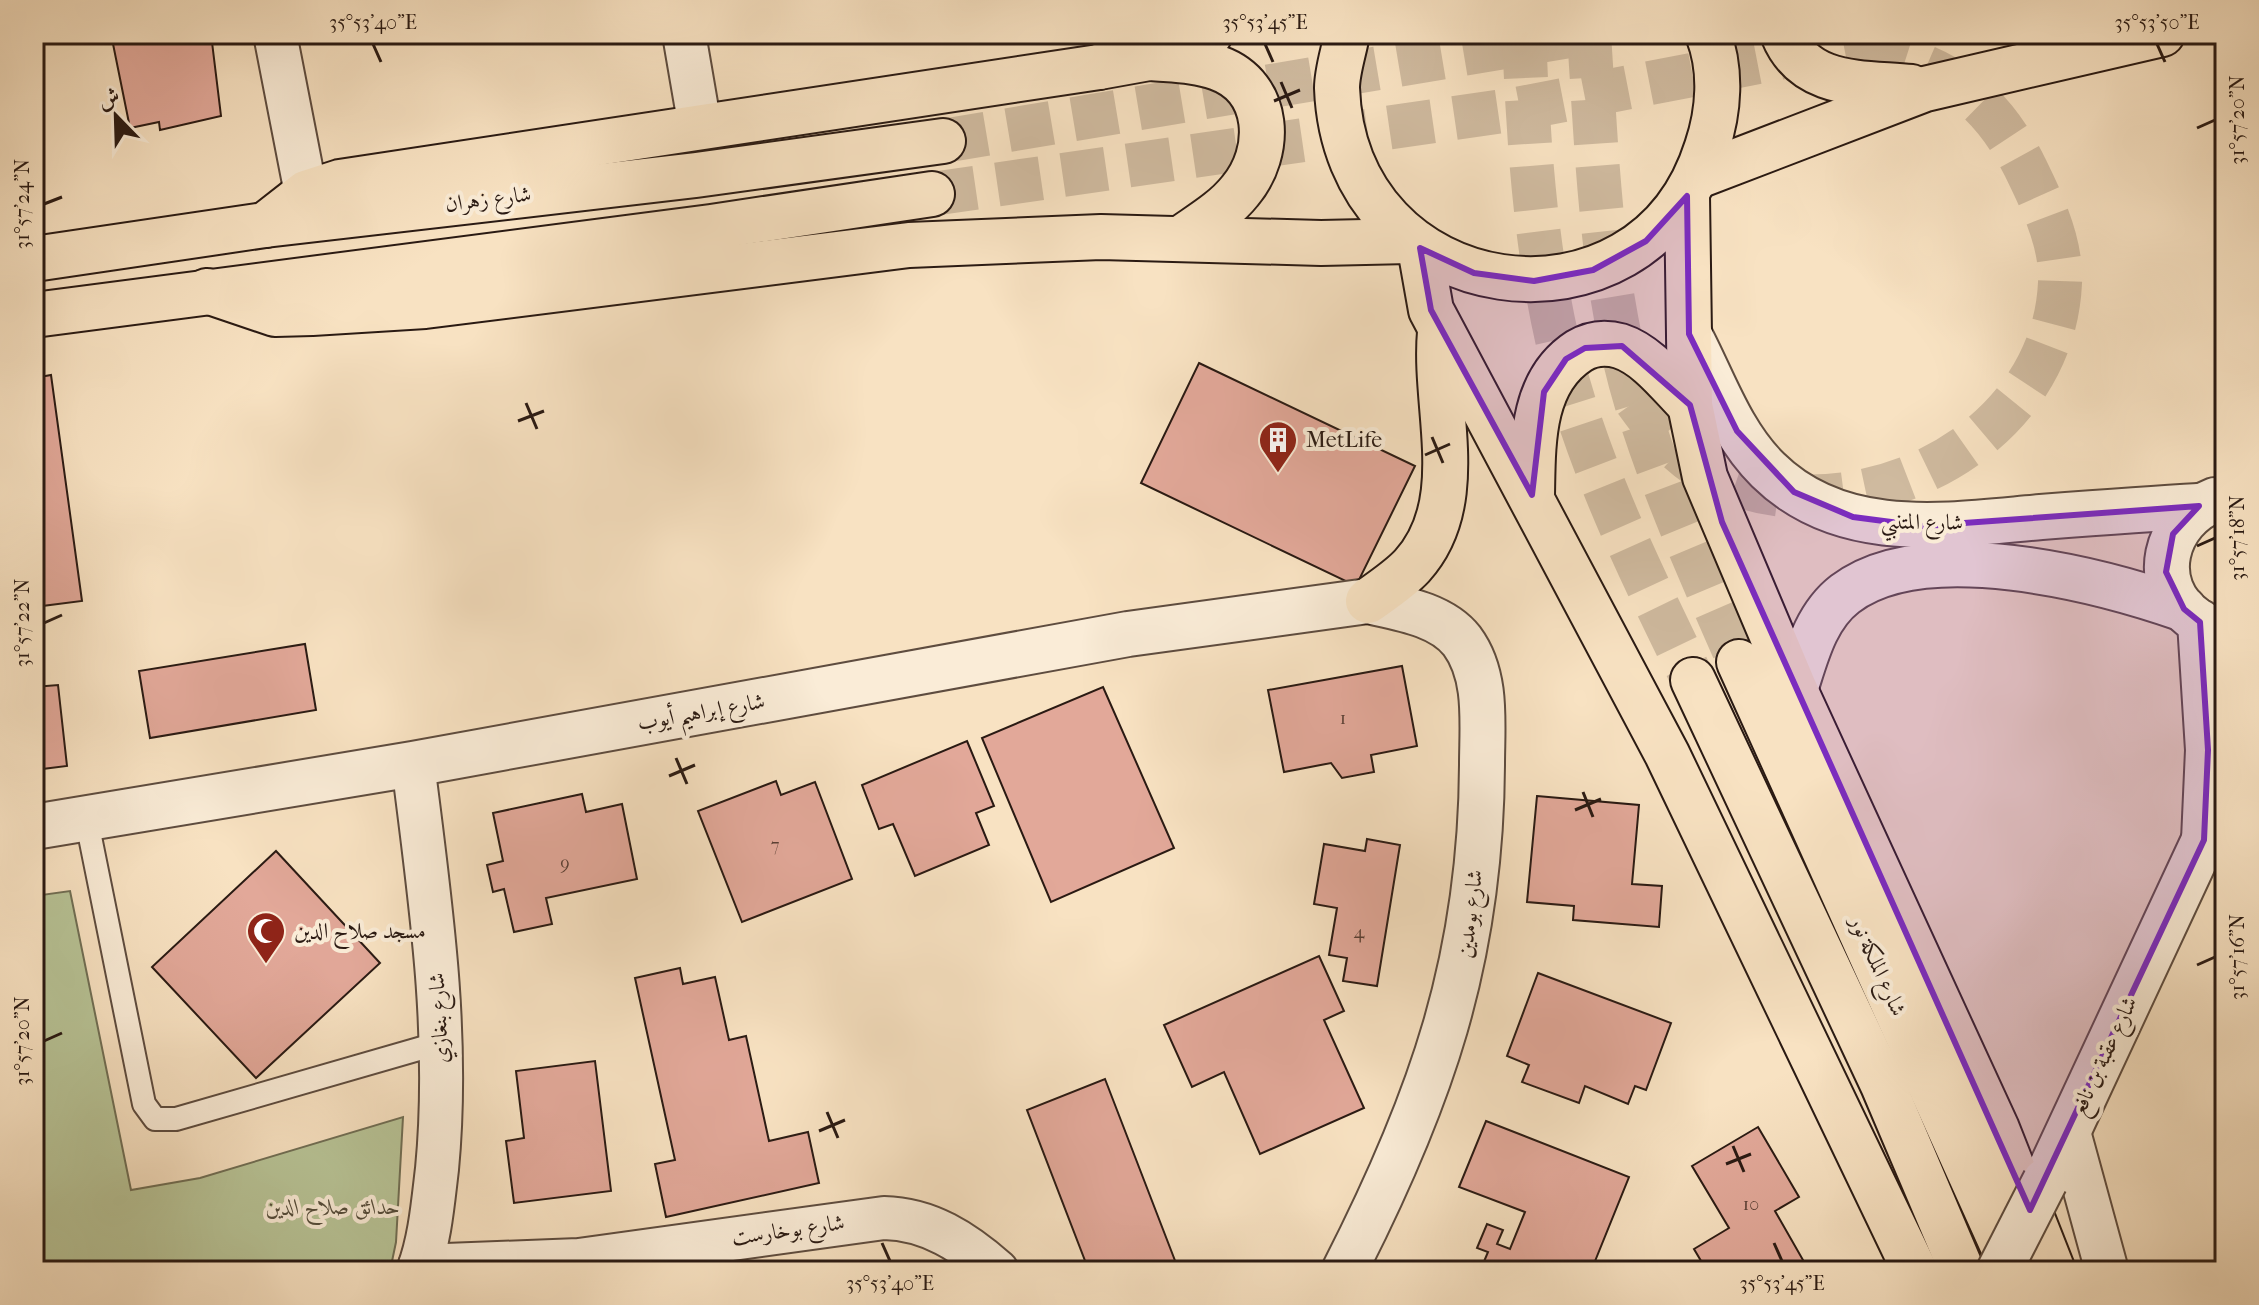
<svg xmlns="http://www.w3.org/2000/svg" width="2259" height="1305" viewBox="0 0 2259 1305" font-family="'IM FELL French Canon',Amiri,serif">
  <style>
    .green { fill: #b8c497; stroke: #716f55; stroke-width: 2 }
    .building { fill: #e2a899; stroke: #2a1a13; stroke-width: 2 }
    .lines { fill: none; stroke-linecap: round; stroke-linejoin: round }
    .primary-tunnel { stroke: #cfba9f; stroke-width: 44; stroke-dasharray: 44 22; stroke-linecap: butt }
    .trunk-tunnel { stroke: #cfba9f; stroke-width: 44; stroke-dasharray: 44 22; stroke-linecap: butt }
    .service-casing { stroke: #5e4c3f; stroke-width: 26 }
    .minor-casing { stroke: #5e4c3f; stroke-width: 46 }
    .tertiary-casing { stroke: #5e4c3f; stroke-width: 48 }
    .primary-casing { stroke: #2a1a13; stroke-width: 48 }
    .trunk-casing { stroke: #2a1a13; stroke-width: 48 }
    .service { stroke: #faecd7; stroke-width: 22 }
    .minor { stroke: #faecd7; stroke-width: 42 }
    .tertiary { stroke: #faecd7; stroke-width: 44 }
    .primary { stroke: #f8e2c2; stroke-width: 44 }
    .trunk { stroke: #f8e2c2; stroke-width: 44 }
    .tertiary-bridge-casing { stroke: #5e4c3f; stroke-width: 48; stroke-linecap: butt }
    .tertiary-bridge { stroke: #faecd7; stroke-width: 44 }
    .marked { fill: #7b2cbf; fill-opacity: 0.2; stroke: #7b2cbf; stroke-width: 6; stroke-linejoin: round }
    .ticks { fill: none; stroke: #2a1a13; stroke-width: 3 }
    .labels { text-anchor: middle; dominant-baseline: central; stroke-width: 8; stroke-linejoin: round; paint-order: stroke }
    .number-label { font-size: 18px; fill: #583e34 }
    .street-label { font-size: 22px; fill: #2a1a13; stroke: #faecd7 }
    .poi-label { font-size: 22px; fill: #2a1a13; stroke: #faecd7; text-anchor: start }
    .park-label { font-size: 22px; font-style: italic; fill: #554d3b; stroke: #faecd7 }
    .neatline { fill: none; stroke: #2a1a13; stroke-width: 3 }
    .ticks-label { font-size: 20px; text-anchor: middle; fill: #2a1a13 }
  </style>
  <rect width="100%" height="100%" fill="#f8e2c2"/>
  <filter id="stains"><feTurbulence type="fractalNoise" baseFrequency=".0025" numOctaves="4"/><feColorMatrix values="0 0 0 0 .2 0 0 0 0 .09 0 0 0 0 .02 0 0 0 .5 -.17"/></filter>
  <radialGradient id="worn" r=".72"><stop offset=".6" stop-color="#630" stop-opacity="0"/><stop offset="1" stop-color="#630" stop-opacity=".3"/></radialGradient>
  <polygon class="green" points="70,891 131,1190 200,1178 403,1117 396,1242 390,1271 34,1271 34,896"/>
  <g class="building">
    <polygon points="111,34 211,34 221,116 160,130 159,122 130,128"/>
    <polygon points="1199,363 1415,466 1356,586 1141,483"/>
    <polygon points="51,375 82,601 34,607 34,378"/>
    <polygon points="305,644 316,710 150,738 139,671"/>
    <polygon points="1402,666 1417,746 1371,755 1374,772 1342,778 1331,763 1284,772 1268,690"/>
    <polygon points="58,685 67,766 34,770 34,687"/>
    <polygon points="1103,687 1174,848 1051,902 982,738"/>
    <polygon points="967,741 994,806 976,813 989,845 915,876 893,824 879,829 862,785"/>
    <polygon points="776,781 781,795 815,782 852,879 742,922 698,811"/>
    <polygon points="582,794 586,812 622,804 637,879 546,898 552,924 514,932 504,889 493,892 487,865 503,861 493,813"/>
    <polygon points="1537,796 1639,805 1632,884 1662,886 1659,927 1573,920 1574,906 1527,902"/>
    <polygon points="1367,839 1400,845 1377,986 1343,981 1347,958 1329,955 1337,908 1314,904 1324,844 1365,851"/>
    <polygon points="276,851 380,963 256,1078 152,967"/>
    <polygon points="1319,956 1344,1011 1324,1020 1364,1108 1260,1154 1224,1072 1192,1087 1164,1025"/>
    <polygon points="680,968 683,984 715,977 729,1040 746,1036 769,1141 808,1132 819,1183 666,1217 655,1164 675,1160 635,978"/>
    <polygon points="1538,973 1671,1023 1646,1090 1635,1086 1628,1104 1585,1086 1579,1103 1522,1082 1529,1065 1507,1056"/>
    <polygon points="595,1061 611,1191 514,1203 506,1141 524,1138 516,1071"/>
    <polygon points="1105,1079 1179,1271 1089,1271 1027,1110"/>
    <polygon points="1486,1121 1629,1177 1591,1271 1480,1271 1488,1252 1477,1248 1487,1224 1503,1230 1497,1244 1510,1249 1525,1212 1459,1187"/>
    <polygon points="1758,1127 1799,1197 1775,1211 1807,1267 1799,1271 1707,1271 1694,1249 1729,1228 1692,1166"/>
  </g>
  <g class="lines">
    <g class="primary-tunnel">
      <polyline points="943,141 1582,34"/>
      <polyline points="932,194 1517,109 1902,34"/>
    </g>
    <g class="trunk-tunnel">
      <path d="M1524 34C1529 159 1538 293 1577 412 1607 505 1651 593 1693 680"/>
      <path d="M1589 34C1597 155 1601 285 1636 402 1663 491 1702 577 1739 662"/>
      <path d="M1636 401C1661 436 1689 468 1731 483 1870 533 2053 439 2060 283 2062 243 2042 202 2025 167 1985 87 1930 57 1843 47"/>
    </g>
    <g class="service-casing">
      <polyline id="service" points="86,817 144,1104 155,1119 176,1119 443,1042"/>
    </g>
    <g class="minor-casing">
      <g id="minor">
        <polyline points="275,34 306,193"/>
        <polyline points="684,34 700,127"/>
        <path d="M413 764C430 899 450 1033 437 1169 433 1202 430 1240 418 1271"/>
        <polyline points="2069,1132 2107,1271"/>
        <path d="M420 1266 579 1260 884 1218C929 1219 964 1242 997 1271"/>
      </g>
    </g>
    <g class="tertiary-casing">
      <g id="tertiary">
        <path d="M1689 334C1713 379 1730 433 1768 470 1842 543 1948 525 2041 517 2094 513 2147 509 2199 506"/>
        <path d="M2195 619C2147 585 2165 519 2215 500"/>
        <polyline points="2200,622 2208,750 2204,840"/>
        <path d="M1795 690C1806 656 1815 617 1845 594 1924 534 2098 579 2184 609"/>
        <path d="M34 827 413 764 1128 634 1368 601C1399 608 1441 614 1462 641 1488 676 1482 724 1482 765 1481 959 1431 1101 1344 1271"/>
        <polyline points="2045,1181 2204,840 2225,810"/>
      </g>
    </g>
    <g class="primary-casing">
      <g id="primary">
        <path d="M1783 34C1805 88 1861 82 1911 87"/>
        <path d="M1151 58C1173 60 1197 60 1218 68 1271 87 1273 152 1240 191 1225 210 1203 223 1183 237"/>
        <polyline points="1698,176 1925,89 2162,34"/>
        <polyline points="265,225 306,193 340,182 1099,67 1149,58 1210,34"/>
        <polyline points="34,259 265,225 696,175 943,141"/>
        <polyline points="207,291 275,314 312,313 425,306 909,245 1101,237 1321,243 1409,241"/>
        <polyline points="34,315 711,227 932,194"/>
      </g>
    </g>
    <g class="trunk-casing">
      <g id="trunk">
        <path d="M1347 34C1344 51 1337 71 1337 88 1345 309 1643 351 1707 147 1719 111 1722 70 1708 34"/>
        <polyline points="1099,67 1172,34"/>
        <polyline points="1687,196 1690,405 1705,477 1795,690 1997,1129 2053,1271"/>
        <polyline points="1420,248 1431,310 1667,754 1915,1271"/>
        <path d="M1532 495C1533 444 1531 382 1579 351 1592 343 1606 342 1620 346 1648 355 1670 385 1690 405"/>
        <path d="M1368 601C1383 590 1400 579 1412 566 1470 502 1433 408 1440 332"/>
        <polyline points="1739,662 2014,1271"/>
        <polyline points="1693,680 1883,1085 1962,1271"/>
      </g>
    </g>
    <use href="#service" class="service"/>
    <use href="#minor" class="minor"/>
    <use href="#tertiary" class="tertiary"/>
    <use href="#primary" class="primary"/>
    <use href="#trunk" class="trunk"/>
    <g class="tertiary-bridge-casing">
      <polyline id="tertiary-bridge" points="1999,1271 2045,1181"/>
    </g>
    <use href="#tertiary-bridge" class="tertiary-bridge"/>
  </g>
  <path class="marked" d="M1687 196 1689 334 1737 431 1794 492 1853 517 1922 526 2199 506 2173 534 2166 572 2184 609 2200 622 2208 750 2204 840 2030 1210 1722 522 1690 405 1622 346 1585 348 1566 359 1544 392 1532 495 1431 310 1420 248 1474 273 1534 281 1593 270 1646 241Z"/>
  <path class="ticks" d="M373 44 381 62M1265 44 1273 62M2157 44 2165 62M1281 82 1292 108M1274 101 1300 90M2197 128 2215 120M44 204 62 197M526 403 537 429M518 421 544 411M1432 437 1443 463M1425 455 1450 444M2197 546 2215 538M44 623 62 615M676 758 687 784M669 776 695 765M1583 792 1593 817M1575 810 1601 799M2197 965 2215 957M44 1041 62 1033M827 1112 838 1138M819 1131 845 1120M1733 1146 1744 1172M1726 1164 1751 1154M882 1243 890 1261M1774 1243 1782 1261"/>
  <defs>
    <g id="building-pin" transform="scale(2)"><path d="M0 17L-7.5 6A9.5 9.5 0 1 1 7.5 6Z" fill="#8f2418" stroke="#faecd7"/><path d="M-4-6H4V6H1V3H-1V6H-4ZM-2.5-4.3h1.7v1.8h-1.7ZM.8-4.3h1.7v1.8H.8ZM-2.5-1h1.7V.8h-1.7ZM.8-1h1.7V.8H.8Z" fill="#fff"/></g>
    <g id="mosque-pin" transform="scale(2)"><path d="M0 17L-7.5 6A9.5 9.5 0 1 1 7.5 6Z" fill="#8f2418" stroke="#faecd7"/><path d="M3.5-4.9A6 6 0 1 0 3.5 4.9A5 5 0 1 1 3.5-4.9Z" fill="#fff"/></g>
  </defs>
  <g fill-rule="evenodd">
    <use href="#building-pin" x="1278" y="440"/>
    <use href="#mosque-pin" x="266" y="931"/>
  </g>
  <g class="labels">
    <g class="number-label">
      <text x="1343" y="718">1</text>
      <text x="775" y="845">7</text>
      <text x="565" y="863">9</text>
      <text x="1359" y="932">4</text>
      <text x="1751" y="1204">10</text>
    </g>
    <g class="street-label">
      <text transform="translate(488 199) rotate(-7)">شارع زهران</text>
      <text transform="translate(1922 522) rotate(1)">شارع المتنبي</text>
      <text transform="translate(701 712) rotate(-10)">شارع إبراهيم أيوب</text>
      <text transform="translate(1470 914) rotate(-83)">شارع بومدين</text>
      <text transform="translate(1878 966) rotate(66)">شارع الملكة نور</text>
      <text transform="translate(439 1018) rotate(-93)">شارع بنغازي</text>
      <text transform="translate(2104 1056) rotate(-65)">شارع عقبة بن نافع</text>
      <text transform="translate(788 1230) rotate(-8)">شارع بوخارست</text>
    </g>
    <g class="poi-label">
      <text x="1306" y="440">MetLife</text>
      <text x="294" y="931">مسجد صلاح الدين</text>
    </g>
    <g class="park-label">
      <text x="333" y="1207">حدائق صلاح الدين</text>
    </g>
  </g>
  <rect width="2259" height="1305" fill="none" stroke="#f8e2c2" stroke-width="88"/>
  <g transform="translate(116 116) rotate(337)" stroke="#faecd7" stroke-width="6" paint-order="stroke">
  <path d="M0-6L14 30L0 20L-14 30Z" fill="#2a1a13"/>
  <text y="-12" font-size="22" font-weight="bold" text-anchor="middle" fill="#2a1a13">ش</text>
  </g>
  <rect x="44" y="44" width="2171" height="1217" class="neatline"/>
  <g class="ticks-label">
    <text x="373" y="29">35°53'40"E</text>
    <text x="1265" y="29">35°53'45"E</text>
    <text x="2157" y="29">35°53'50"E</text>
    <text transform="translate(2237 120) rotate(-90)" y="7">31°57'20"N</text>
    <text transform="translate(22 204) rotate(-90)" y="7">31°57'24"N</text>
    <text transform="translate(2237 538) rotate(-90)" y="7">31°57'18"N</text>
    <text transform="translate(22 623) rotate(-90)" y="7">31°57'22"N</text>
    <text transform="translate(2237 957) rotate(-90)" y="7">31°57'16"N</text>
    <text transform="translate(22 1041) rotate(-90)" y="7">31°57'20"N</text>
    <text x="890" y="1290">35°53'40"E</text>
    <text x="1782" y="1290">35°53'45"E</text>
  </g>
  <rect width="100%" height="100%" filter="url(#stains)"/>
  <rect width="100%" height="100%" fill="url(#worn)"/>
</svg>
